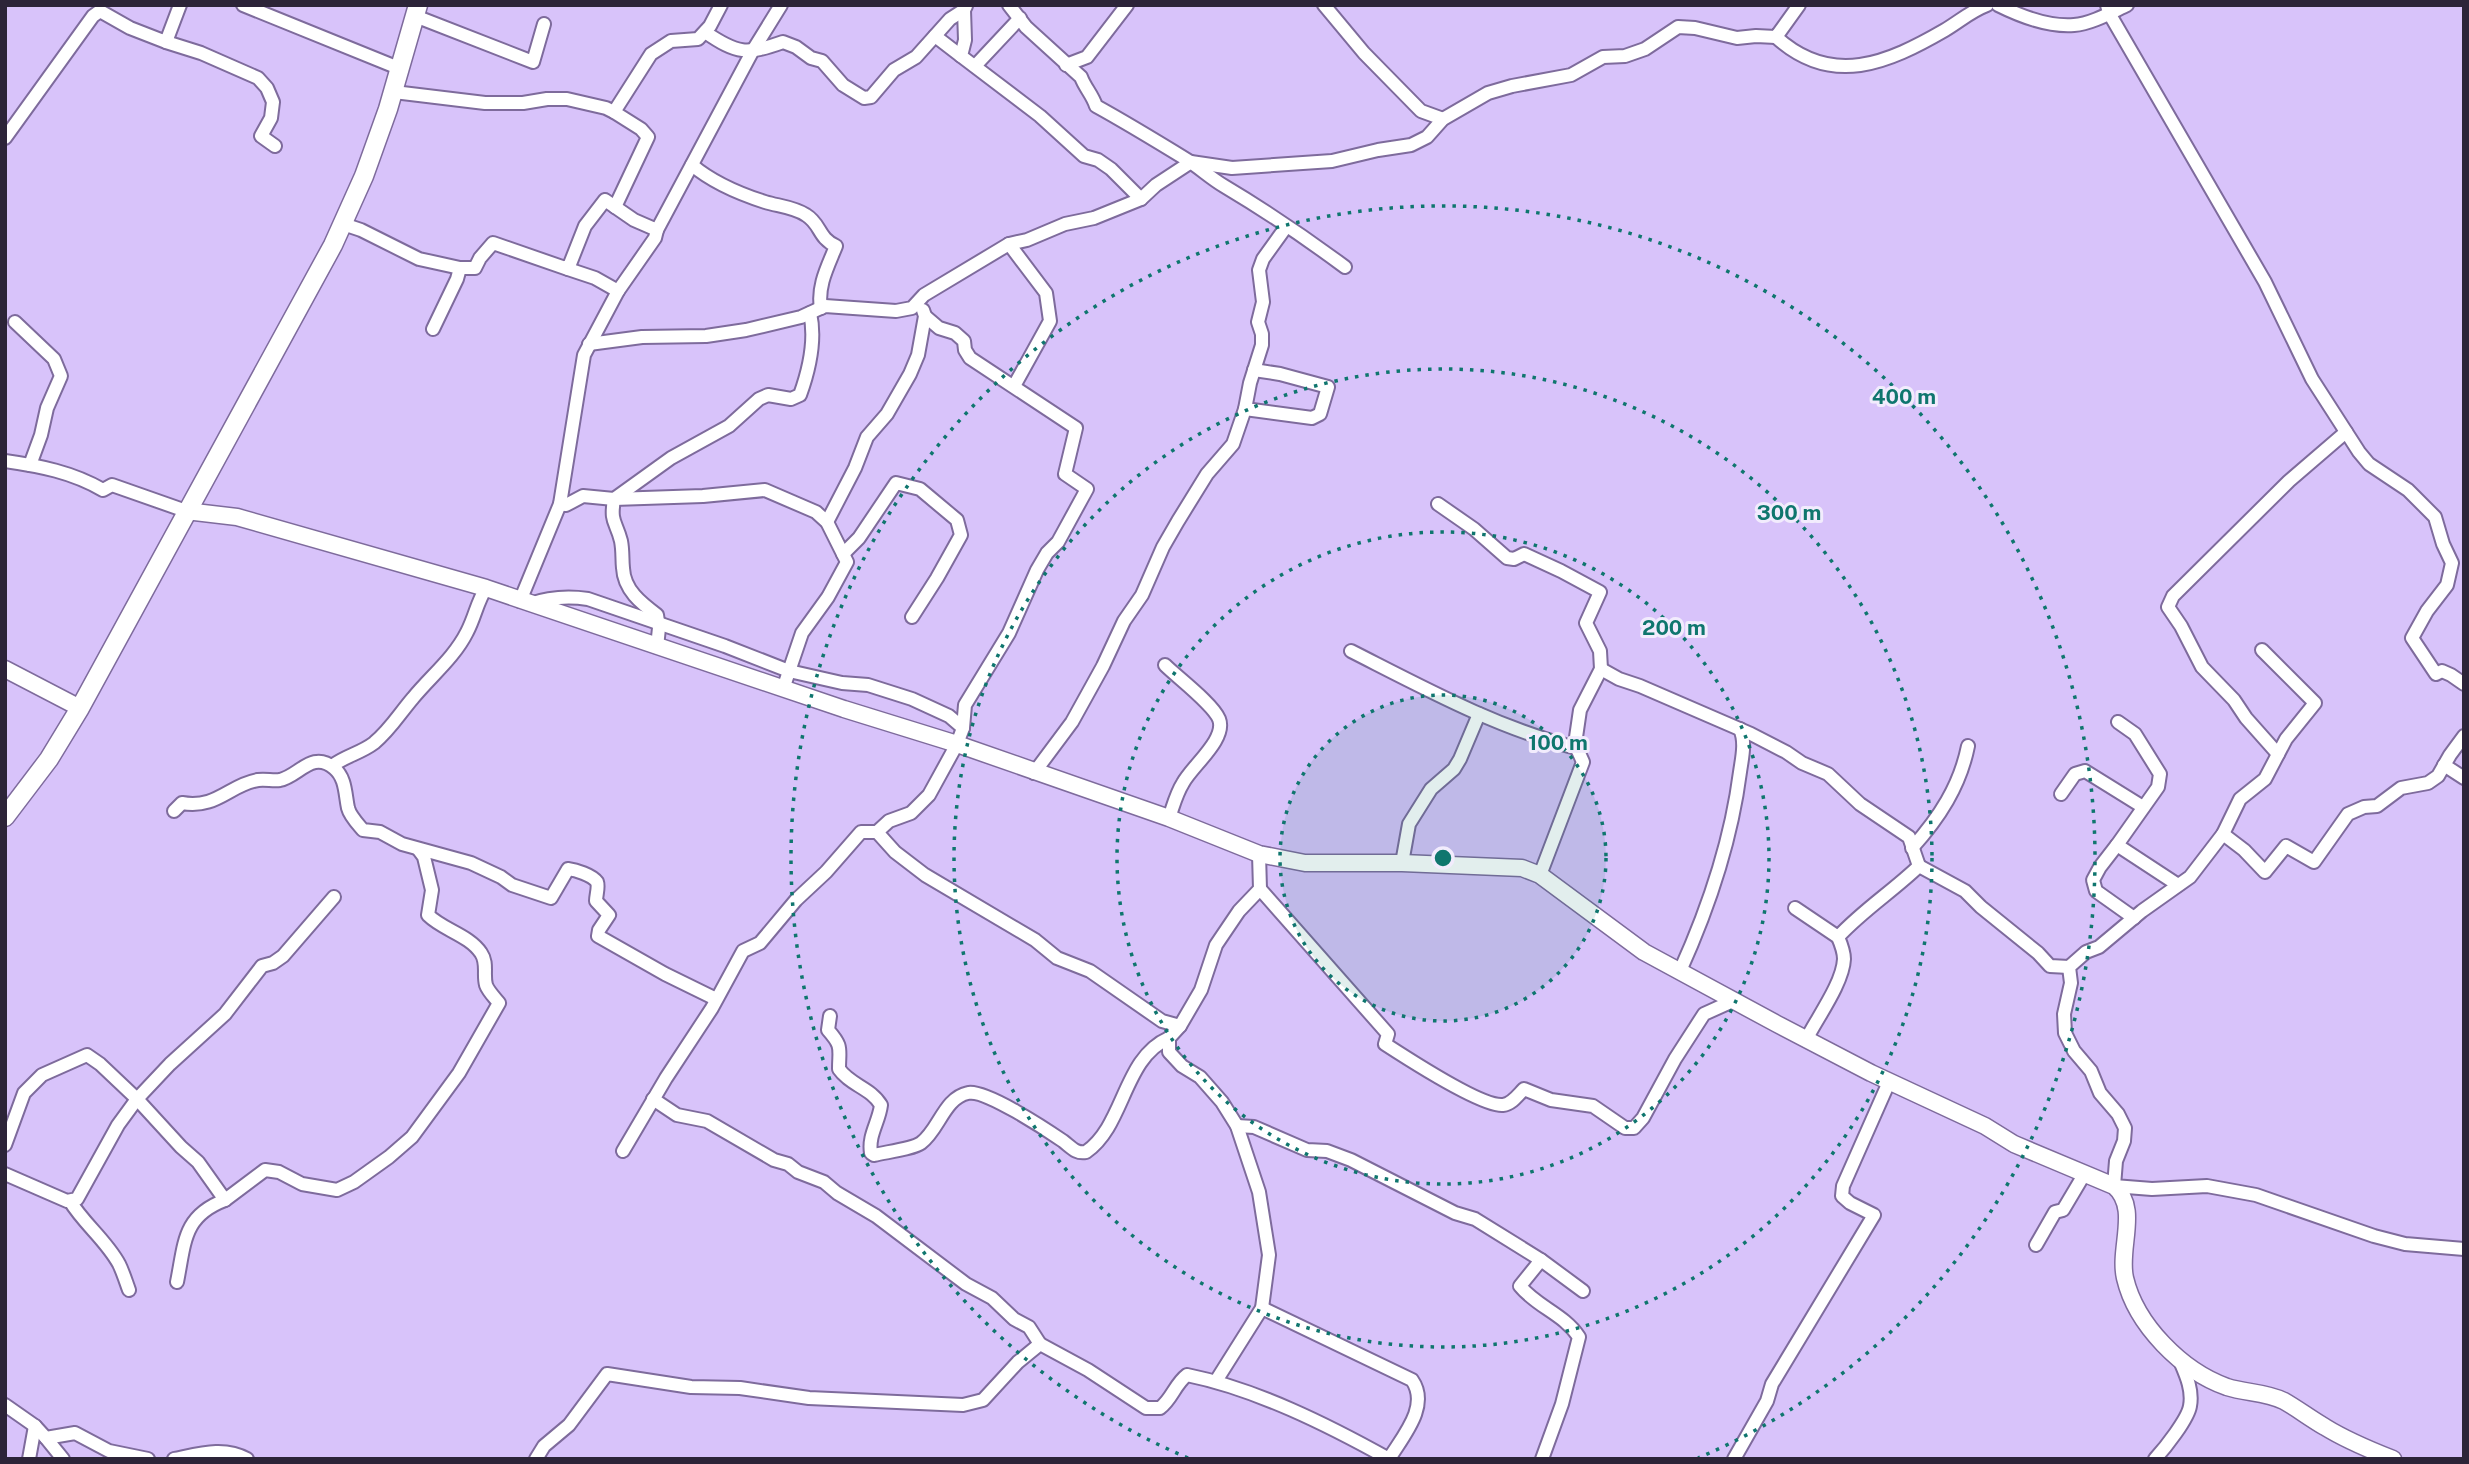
<svg xmlns="http://www.w3.org/2000/svg" width="2469" height="1464" viewBox="0 0 2469 1464" font-family="'Public Sans',sans-serif">
  <style>
    .lines { fill: none; stroke-linecap: round; stroke-linejoin: round }
    .minor-casing { stroke: #7e6b9c; stroke-width: 16 }
    .tertiary-casing { stroke: #7e6b9c; stroke-width: 19 }
    .secondary-casing { stroke: #7e6b9c; stroke-width: 21 }
    .minor { stroke: #fff; stroke-width: 12 }
    .tertiary { stroke: #fff; stroke-width: 16 }
    .secondary { stroke: #fff; stroke-width: 18 }
    .ring { fill: none; stroke: #0f766e; stroke-width: 3.5; stroke-dasharray: 3.5 7 }
    .centre { fill: #0f766e; stroke: #f2ecfd; stroke-width: 3.5 }
    .ring-label { font-size: 21px; text-anchor: middle; font-weight: bold; fill: #0f766e; stroke: #f2ecfd; stroke-width: 6; stroke-linejoin: round; paint-order: stroke }
  </style>
  <rect width="100%" height="100%" fill="#d8c3fa"/>
  <g class="lines">
    <g class="minor-casing">
      <g id="minor">
        <polyline points="243,5 401,69"/>
        <path d="M1009 5 1026 27 1081 77C1085 88 1092 94 1096 106 1127 123 1158 142 1189 161 1201 169 1212 179 1224 186 1266 211 1306 238 1345 267"/>
        <polyline points="1324,5 1364,53 1421,111 1443,119"/>
        <path d="M1998 5C2020 16 2049 27 2074 25 2091 24 2112 12 2127 5"/>
        <polyline points="2107,5 2109,13 2265,282 2312,379 2359,452 2369,464 2408,490 2435,517 2443,544 2452,563 2447,585 2427,611 2412,638 2436,674 2442,671 2451,675 2464,684"/>
        <polyline points="966,6 964,10 965,40 961,56 1040,116 1084,156 1098,160 1111,169 1141,199"/>
        <polyline points="415,16 533,62 544,24"/>
        <path d="M705 32C737 54 747 55 783 42L796 47 811 58 822 61 843 85 864 98 871 97 894 70 916 57 950 19 964 10"/>
        <polyline points="935,36 961,56"/>
        <path d="M1776 37C1832 88 1888 63 1945 30 1960 21 1971 11 1987 5"/>
        <polyline points="166,42 201,53 258,78 267,88 273,102 271,118 261,136 275,146"/>
        <polyline points="1066,65 1087,57 1127,5"/>
        <polyline points="975,66 1020,18"/>
        <polyline points="394,92 485,103 523,103 547,99 567,99 606,108 614,112"/>
        <polyline points="5,138 93,16 100,11 130,28 166,42 180,5"/>
        <path d="M692 165C712 182 740 194 765 202 778 206 794 207 806 215 821 224 818 238 836 246 828 266 817 286 821 308"/>
        <polyline points="615,207 648,137 641,129 614,112 651,54 671,41 698,39 710,26 721,5"/>
        <polyline points="343,224 361,230 419,259 460,268 457,279 433,329"/>
        <polyline points="1009,244 1046,293 1050,321 1014,386"/>
        <polyline points="460,268 475,268 480,258 493,243 568,269 585,226 605,200 634,220 657,230"/>
        <polyline points="568,269 595,278 618,291"/>
        <polyline points="15,322 54,359 61,376 47,408 41,435 30,465"/>
        <polyline points="589,344 642,337 706,336 746,330 801,317 825,306 896,311 912,308 924,295 1009,244 1027,240 1065,224 1094,218 1141,199 1156,185 1191,162 1232,168 1332,161 1378,150 1411,145 1427,137 1443,119 1488,93 1512,86 1571,75 1603,57 1625,56 1645,49 1678,27 1695,28 1737,38 1756,36 1776,37 1799,5"/>
        <polyline points="1245,409 1312,418 1320,414 1328,387 1280,374 1254,370"/>
        <path d="M5 461C40 466 72 472 103 490L112 485 186 511"/>
        <polyline points="560,504 566,505 583,496 614,499 703,496 765,490 816,512 827,522 847,562 828,597 802,633 783,689"/>
        <polyline points="1438,504 1474,529 1507,558 1514,559 1524,554 1561,571 1600,592 1586,623 1600,651 1601,669 1580,710 1575,744 1583,762 1540,875"/>
        <polyline points="827,522 855,468 867,437 887,414 910,374 918,355 925,316 923,310"/>
        <polyline points="843,554 859,538 896,483 920,489 957,520 961,535 937,578 912,617"/>
        <polyline points="520,601 560,504 584,355 618,291 655,238 657,230 752,52 781,5"/>
        <path d="M530 604C550 597 567 596 588 599L725 646 789 671 842 683 868 685 912 699 949 716 963 728"/>
        <path d="M657 647 659 628 657 615C641 603 624 590 623 568 622 559 623 551 621 541 616 521 610 523 614 499L671 458 729 426 759 399 768 395 791 399 800 395C809 370 816 339 810 313"/>
        <polyline points="2262,650 2315,703 2286,739 2265,779 2240,799 2223,834 2190,877 2142,911 2099,947 2086,952 2069,967 2071,983 2064,1014 2065,1033 2074,1051 2091,1071 2100,1093 2118,1114 2125,1128 2124,1141 2116,1161 2114,1186 2152,1189 2207,1186 2256,1195 2374,1236 2405,1244 2464,1249"/>
        <path d="M1351 651C1424 688 1497 728 1576 748"/>
        <path d="M1165 665C1177 677 1213 704 1219 719 1227 739 1192 766 1183 783 1176 794 1173 807 1169 818"/>
        <polyline points="1601,669 1619,679 1640,686 1751,734 1786,752 1802,763 1828,774 1860,804 1909,837 1919,866"/>
        <polyline points="2118,722 2135,734 2160,774 2158,787 2117,845 2178,885"/>
        <polyline points="2278,754 2246,718 2234,700 2202,667 2181,626 2168,607 2173,596 2289,481 2346,432"/>
        <polyline points="2444,765 2464,778"/>
        <path d="M332 766C345 756 361 753 374 743 390 730 400 713 413 698 431 676 454 658 467 632 475 617 477 602 486 588"/>
        <polyline points="1034,773 1072,722 1103,666 1124,621 1142,595 1163,547 1178,521 1207,474 1233,444 1245,409 1250,383 1262,345 1262,334 1258,322 1263,302 1259,270 1263,259 1286,227"/>
        <polyline points="2061,794 2075,774 2085,771 2143,807"/>
        <path d="M174 811 182 803C217 809 229 785 258 780 266 779 273 781 280 780 299 776 312 750 334 768 346 778 345 794 348 808 350 816 357 823 363 830L380 832 402 844 471 863 501 877 512 885 551 898 568 869C576 870 592 875 597 882 599 887 596 895 596 901L609 915 599 930 598 936 665 974 716 999"/>
        <polyline points="877,832 895,852 925,875 1035,940 1057,958 1090,971 1162,1021 1180,1026"/>
        <polyline points="2223,834 2244,850 2265,872 2286,846 2314,862 2348,814 2364,807 2377,806 2401,788 2428,783 2438,776 2450,755 2464,736"/>
        <polyline points="2117,845 2100,867 2093,880 2096,891 2134,918"/>
        <path d="M1912 848C1939 818 1960 786 1968 746"/>
        <polyline points="1402,863 1409,824 1431,789 1454,769 1460,759 1479,714"/>
        <path d="M1260 889 1388 1034 1385 1044C1405 1057 1482 1107 1503 1105 1512 1104 1518 1095 1524 1089L1551 1100 1593 1106 1625 1128H1634L1643 1118 1675 1059 1704 1014 1735 1000"/>
        <polyline points="1795,908 1838,937"/>
        <path d="M1680 971C1709 907 1731 842 1740 772 1742 758 1746 742 1740 729"/>
        <path d="M830 1016 828 1030C843 1047 839 1048 839 1069 850 1085 871 1088 881 1105 879 1122 868 1135 871 1153L874 1155C886 1152 913 1149 921 1143 939 1130 944 1098 968 1093 985 1089 1047 1130 1063 1141 1071 1147 1076 1154 1086 1152 1125 1125 1123 1058 1169 1038"/>
        <path d="M1806 1040C1817 1018 1843 983 1844 959 1844 951 1841 944 1838 937 1863 910 1893 891 1919 866L1965 891 1981 907 2038 953 2050 966 2069 967"/>
        <polyline points="653,1099 677,1115 707,1121 774,1160 788,1164 798,1172 824,1182 837,1193 876,1216 966,1284 992,1298 1014,1319 1029,1327 1040,1344"/>
        <path d="M1237 1126 1254 1127 1307 1150 1327 1151 1351 1160 1455 1213 1475 1219 1541 1260 1520 1286C1537 1307 1564 1314 1579 1337L1562 1404 1542 1459"/>
        <path d="M5 1145 24 1093 42 1075 87 1055 100 1064 137 1099 181 1147 198 1162 225 1200 265 1170 279 1172 302 1184 337 1190 354 1182 389 1157 412 1137 459 1073 499 1003C495 998 488 991 486 985 483 974 488 963 481 953 469 935 443 930 428 915L432 890 424 857 418 849"/>
        <polyline points="623,1151 666,1078 712,1008 743,951 760,943 796,900 826,872 861,832 877,832 889,821 911,813 929,795 957,744 963,728 965,705 1009,633 1037,570 1047,553 1058,542 1087,489 1065,474 1076,428 970,358 965,350 964,341 955,333 939,328 925,316"/>
        <polyline points="5,1174 67,1201 77,1199 118,1125 137,1099 170,1064 225,1014 262,966 273,963 283,956 334,897"/>
        <path d="M70 1201C84 1224 106 1240 119 1264 123 1272 126 1282 129 1290"/>
        <polyline points="2036,1245 2055,1212 2063,1210 2085,1173"/>
        <polyline points="1541,1260 1583,1291"/>
        <path d="M177 1282C185 1242 183 1216 225 1200"/>
        <path d="M1262 1308 1412 1380C1430 1406 1403 1436 1389 1459"/>
        <polyline points="1216,1381 1262,1308 1269,1255 1259,1192 1237,1126 1222,1102 1200,1077 1182,1066 1169,1052 1169,1038 1180,1026 1201,990 1216,945 1239,911 1260,889 1259,854"/>
        <polyline points="5,1405 35,1426 46,1438 75,1433 109,1451 148,1459"/>
        <polyline points="46,1438 63,1459"/>
        <polyline points="29,1459 35,1426"/>
        <path d="M174 1459C199 1454 224 1446 247 1459"/>
        <path d="M536 1459 544 1446 569 1425 607 1374 691 1387 740 1388 809 1398 963 1405 983 1400 1018 1362 1040 1344 1088 1370 1146 1408H1160C1172 1399 1175 1384 1187 1375 1256 1389 1328 1425 1389 1459"/>
        <polyline points="1734,1459 1767,1401 1772,1384 1874,1215 1850,1203 1842,1196 1843,1186 1889,1082"/>
        <path d="M2155 1459C2165 1448 2188 1419 2190 1406 2193 1390 2186 1375 2180 1361"/>
      </g>
    </g>
    <g class="tertiary-casing">
      <g id="tertiary">
        <path d="M186 511 237 517 486 588 844 709 957 744 1169 818 1259 854 1305 863H1402L1522 868 1540 875 1644 952 1777 1024 1871 1073 1985 1126 2014 1144 2114 1186C2140 1208 2118 1248 2125 1278 2136 1325 2182 1371 2227 1387 2246 1393 2266 1392 2284 1401 2298 1409 2311 1419 2325 1427 2346 1440 2370 1450 2393 1459"/>
        <polyline points="5,669 80,708"/>
      </g>
    </g>
    <g class="secondary-casing">
      <polyline id="secondary" points="5,817 49,759 80,708 333,245 364,176 388,109 418,5"/>
    </g>
    <use href="#minor" class="minor"/>
    <use href="#tertiary" class="tertiary"/>
    <use href="#secondary" class="secondary"/>
  </g>
  <circle cx="1443" cy="858" r="163" fill="#0f766e" fill-opacity=".12"/>
  <g class="ring">
    <circle cx="1443" cy="858" r="163"/>
    <circle cx="1443" cy="858" r="326"/>
    <circle cx="1443" cy="858" r="489"/>
    <path d="M1188 1458A652 652 0 1 1 1698 1458"/>
  </g>
  <circle cx="1443" cy="858" r="10" class="centre"/>
  <g class="ring-label">
    <text x="1904" y="404">400 m</text>
    <text x="1789" y="520">300 m</text>
    <text x="1674" y="635">200 m</text>
    <text x="1558" y="750">100 m</text>
  </g>
  <rect width="2469" height="1464" fill="none" stroke="#2c2438" stroke-width="14"/>
</svg>
